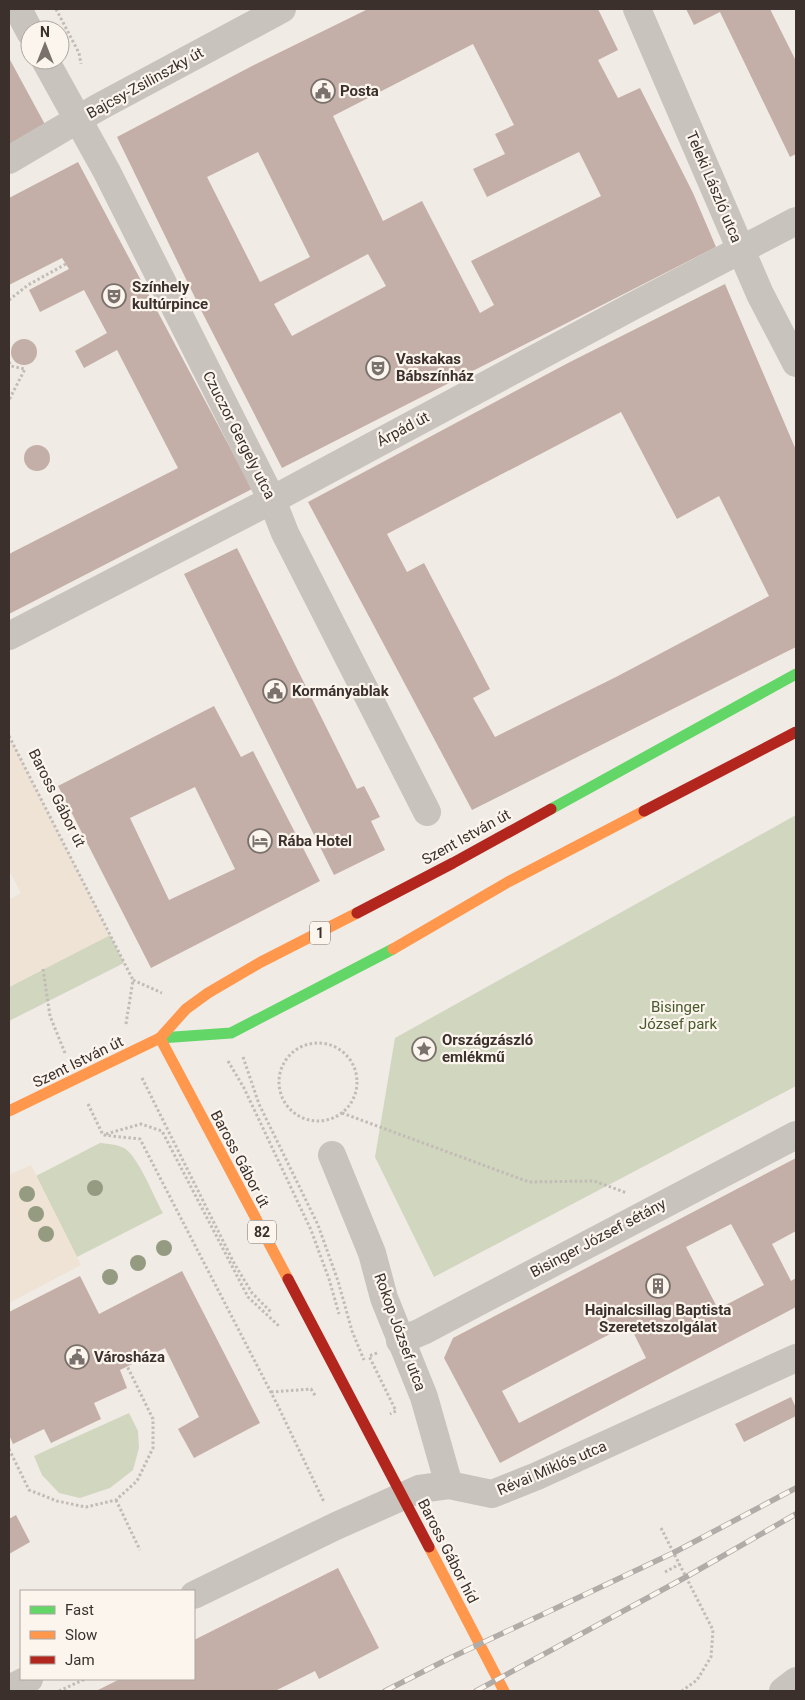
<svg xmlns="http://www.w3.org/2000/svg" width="805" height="1700" viewBox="0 0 805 1700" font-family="Roboto,sans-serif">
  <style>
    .green { fill: #d1d6bf }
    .plaza { fill: #eee3d5 }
    .building { fill: #c3afa7; fill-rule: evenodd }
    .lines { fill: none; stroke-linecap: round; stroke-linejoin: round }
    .path { stroke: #c2bbb6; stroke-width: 3; stroke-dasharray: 2.5 2.5; stroke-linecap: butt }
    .street { stroke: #c9c3be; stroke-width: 28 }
    .fast { stroke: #63d668; stroke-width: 11 }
    .slow { stroke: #ff974d; stroke-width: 11 }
    .jam { stroke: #b3261e; stroke-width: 11 }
    .rail-casing { stroke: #b1aca8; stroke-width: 5.5 }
    .rail { stroke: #fbf5ee; stroke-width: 4; stroke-dasharray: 11; stroke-linecap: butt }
    .tree { fill: #959b80 }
    .labels { text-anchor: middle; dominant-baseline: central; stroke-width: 4.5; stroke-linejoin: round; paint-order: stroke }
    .shield { fill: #fbf5ee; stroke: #756b66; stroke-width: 1 }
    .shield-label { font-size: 14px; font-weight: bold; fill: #3b302b }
    .street-label { font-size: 15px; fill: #3b302b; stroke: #fbf5ee }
    .poi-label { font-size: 15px; font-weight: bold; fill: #3b302b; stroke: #fbf5ee; text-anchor: start }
    .park-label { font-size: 15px; fill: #4a5a2e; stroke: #fbf5ee }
  </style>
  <rect width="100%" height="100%" fill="#f0ebe5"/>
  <g class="green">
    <polygon points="796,815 796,1086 434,1277 375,1157 395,1038"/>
    <polygon points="110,935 124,963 9,1021 9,987"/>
    <path d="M100 1143C109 1144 116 1144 124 1148 138 1156 154 1197 163 1213L77 1257 36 1176Z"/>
    <polygon points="129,1413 138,1431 139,1448 133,1470 110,1488 80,1498 59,1493 42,1475 34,1456"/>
  </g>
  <g class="plaza">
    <polygon points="9,736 110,935 9,987 9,900 21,893 9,870"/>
    <polygon points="31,1165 81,1265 9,1303 9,1175"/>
  </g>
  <g class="building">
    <path d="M368 9H598L618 50 598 60 618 98 640 88 693 193 716 247 282 468 202 312 117 137 252 66ZM473 44 514 125 495 134 505 154 473 169 487 197 579 152 601 196 471 261 494 305 480 313 422 201 383 221 333 116ZM258 152 310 257 260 282 207 177ZM368 254 386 286 292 336 274 304Z"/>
    <polygon points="686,9 770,9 796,61 796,154 790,157 720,12 694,25"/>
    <polygon points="9,58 48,130 9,151"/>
    <polygon points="78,162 252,489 9,614 9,554 178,468 117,350 84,368 75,351 107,333 84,290 40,312 29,290 69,269 62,258 9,285 9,198"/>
    <path d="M725 284 796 450V647L472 810 308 502 568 363ZM621 412 677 519 719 496 769 596 616 677 495 737 473 698 490 689 424 563 407 572 387 534Z"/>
    <circle cx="24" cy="352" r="13"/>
    <circle cx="37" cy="458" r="13"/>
    <polygon points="237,548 357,789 364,786 380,817 371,821 385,850 334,875 184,574"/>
    <path d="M214 706 241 757 253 751 320 881 151 968 58 786ZM195 787 235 869 169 900 130 818Z"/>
    <path d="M796 1158V1231L772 1244 791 1281 796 1278V1307L500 1463 444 1358 453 1338ZM731 1224 764 1285 718 1309 686 1247ZM629 1324 646 1358 519 1423 502 1391Z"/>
    <polygon points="182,1271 260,1423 194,1458 178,1429 199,1417 165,1348 120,1370 127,1388 94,1403 101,1419 51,1443 44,1429 13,1444 9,1435 9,1312 80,1276 99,1314"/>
    <polygon points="791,1397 796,1408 796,1416 744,1442 735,1424"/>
    <polygon points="16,1515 30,1542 9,1554 9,1519"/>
    <polygon points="338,1568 379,1648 319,1679 315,1671 275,1691 96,1691 120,1679 194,1679 194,1640"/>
  </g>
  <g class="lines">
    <g class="path">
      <polyline points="56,9 79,53 81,64"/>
      <polyline points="9,300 28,285 66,264"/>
      <polyline points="9,362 11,366 25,369 9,400"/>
      <polyline points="9,736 133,980"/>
      <polyline points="43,969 50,1016 65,1053"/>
      <polyline points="133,980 162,993"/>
      <polyline points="126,1024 133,980"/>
      <circle cx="318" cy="1082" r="39"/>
      <polyline points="243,1057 259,1104 318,1225 338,1281 352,1331 364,1360"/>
      <polyline points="228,1061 244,1088 311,1230 329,1279 339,1314"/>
      <polyline points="142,1078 234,1263 252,1293 271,1312"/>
      <polyline points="88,1104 103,1135 140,1139 278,1406 324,1502"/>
      <polyline points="342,1113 529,1182 594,1181 627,1193"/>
      <polyline points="106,1134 141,1124 162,1131 248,1297 280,1327"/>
      <polyline points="377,1353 369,1356 396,1411 390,1414"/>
      <polyline points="271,1392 311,1389 316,1397"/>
      <polyline points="9,1449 29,1490 57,1501 86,1507 116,1500 137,1481 153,1448 153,1419 127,1366"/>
      <polyline points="116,1500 140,1550"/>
      <polyline points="661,1528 713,1630 711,1657 697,1680 682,1691"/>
      <polyline points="665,1572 680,1564"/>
      <polyline points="59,1691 85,1679"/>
    </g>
    <g class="street">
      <polyline points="18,9 30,32"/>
      <polyline points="637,9 760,294 796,363"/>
      <polyline points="45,60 107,172 272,500 285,533 427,812"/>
      <polyline points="9,160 99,107 282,9"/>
      <polyline points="9,636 272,500 633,306 796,221"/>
      <polyline points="332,1155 372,1253 384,1298 424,1397 449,1485"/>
      <polyline points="400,1341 423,1331 796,1135"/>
      <polyline points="194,1595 336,1526 419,1489 449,1485 492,1494 537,1476 796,1358"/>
      <polyline points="9,1689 29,1679"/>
      <polyline points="783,1691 796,1681"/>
    </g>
    <g class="fast">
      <polyline points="551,809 796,674"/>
      <polyline points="160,1038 231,1033 393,949"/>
    </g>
    <g class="slow">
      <polyline points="393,949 508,882 644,811"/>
      <polyline points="160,1038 288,1279"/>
      <polyline points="9,1111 160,1038 186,1009 208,993 261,962 357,913"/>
      <polyline points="429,1547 504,1691"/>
    </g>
    <g class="jam">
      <polyline points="644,811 796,732"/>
      <polyline points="357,913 453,863 551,809"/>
      <polyline points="288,1279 429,1547"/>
    </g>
    <g class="rail-casing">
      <g id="rail">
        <polyline points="385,1691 448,1659 673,1553 796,1488"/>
        <polyline points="476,1691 686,1577 796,1514"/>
      </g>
    </g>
    <use href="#rail" class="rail"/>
  </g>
  <g class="tree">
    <circle cx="95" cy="1188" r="8"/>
    <circle cx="27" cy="1194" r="8"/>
    <circle cx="36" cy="1214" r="8"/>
    <circle cx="46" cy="1234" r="8"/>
    <circle cx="164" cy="1248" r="8"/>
    <circle cx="138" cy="1263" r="8"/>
    <circle cx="110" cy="1277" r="8"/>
  </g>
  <defs>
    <g id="civic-ring" transform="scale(1.25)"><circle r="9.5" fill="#fbf5ee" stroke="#7a716c" stroke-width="1.5"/><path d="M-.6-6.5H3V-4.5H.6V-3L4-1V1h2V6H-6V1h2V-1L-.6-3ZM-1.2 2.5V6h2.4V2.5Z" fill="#7a716c"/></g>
    <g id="theatre-ring" transform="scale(1.25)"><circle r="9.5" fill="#fbf5ee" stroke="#7a716c" stroke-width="1.5"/><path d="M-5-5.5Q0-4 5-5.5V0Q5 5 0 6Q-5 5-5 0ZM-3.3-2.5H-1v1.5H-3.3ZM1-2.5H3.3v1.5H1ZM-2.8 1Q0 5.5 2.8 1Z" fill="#7a716c"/></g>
    <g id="hotel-ring" transform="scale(1.25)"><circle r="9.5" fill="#fbf5ee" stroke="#7a716c" stroke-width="1.5"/><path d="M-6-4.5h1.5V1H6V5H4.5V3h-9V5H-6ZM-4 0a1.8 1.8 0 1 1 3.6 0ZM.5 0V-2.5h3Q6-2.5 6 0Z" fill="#7a716c"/></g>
    <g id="sight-ring" transform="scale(1.25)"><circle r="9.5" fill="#fbf5ee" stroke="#7a716c" stroke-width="1.5"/><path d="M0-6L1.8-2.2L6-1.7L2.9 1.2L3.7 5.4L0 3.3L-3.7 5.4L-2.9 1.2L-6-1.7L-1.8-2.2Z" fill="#7a716c"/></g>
    <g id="building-ring" transform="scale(1.25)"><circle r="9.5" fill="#fbf5ee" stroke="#7a716c" stroke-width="1.5"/><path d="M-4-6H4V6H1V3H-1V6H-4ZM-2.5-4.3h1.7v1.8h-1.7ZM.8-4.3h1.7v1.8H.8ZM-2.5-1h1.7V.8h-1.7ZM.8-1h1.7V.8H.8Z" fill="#7a716c"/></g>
  </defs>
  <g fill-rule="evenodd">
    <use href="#civic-ring" x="323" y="91"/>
    <use href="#theatre-ring" x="114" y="296"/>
    <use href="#theatre-ring" x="378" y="368"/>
    <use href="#civic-ring" x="275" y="691"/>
    <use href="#hotel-ring" x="260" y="841"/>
    <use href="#sight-ring" x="424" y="1049"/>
    <use href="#building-ring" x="658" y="1286"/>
    <use href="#civic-ring" x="77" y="1357"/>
  </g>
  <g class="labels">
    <g class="shield">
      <rect x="310" y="921.5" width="20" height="23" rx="4"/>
      <rect x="248" y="1220.5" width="28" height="23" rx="4"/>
    </g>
    <g class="shield-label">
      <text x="320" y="933">1</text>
      <text x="262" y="1232">82</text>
    </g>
    <g class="street-label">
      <text transform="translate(145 83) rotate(-29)">Bajcsy-Zsilinszky út</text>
      <text transform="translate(714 187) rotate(67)">Teleki László utca</text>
      <text transform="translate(403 429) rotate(-28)">Árpád út</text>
      <text transform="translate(239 435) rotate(63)">Czuczor Gergely utca</text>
      <text transform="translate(57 798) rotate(63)">Baross Gábor út</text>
      <text transform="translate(466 837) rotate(-29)">Szent István út</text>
      <text transform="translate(78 1062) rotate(-26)">Szent István út</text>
      <text transform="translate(240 1159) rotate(62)">Baross Gábor út</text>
      <text transform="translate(598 1238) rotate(-28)">Bisinger József sétány</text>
      <text transform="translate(400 1332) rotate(70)">Rokop József utca</text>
      <text transform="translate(552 1468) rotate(-23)">Révai Miklós utca</text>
      <text transform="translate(448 1551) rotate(63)">Baross Gábor híd</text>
    </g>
    <g class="poi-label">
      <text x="340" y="91">Posta</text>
      <text x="132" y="287">Színhely<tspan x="132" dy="17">kultúrpince</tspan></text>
      <text x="396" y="359">Vaskakas<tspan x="396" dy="17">Bábszínház</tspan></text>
      <text x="292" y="691">Kormányablak</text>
      <text x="278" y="841">Rába Hotel</text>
      <text x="442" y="1040">Országzászló<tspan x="442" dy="17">emlékmű</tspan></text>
      <text x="658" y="1310" text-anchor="middle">Hajnalcsillag Baptista<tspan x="658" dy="17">Szeretetszolgálat</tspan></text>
      <text x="94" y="1357">Városháza</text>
    </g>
    <g class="park-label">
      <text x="678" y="1007">Bisinger<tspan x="678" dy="17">József park</tspan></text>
    </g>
  </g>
  <rect width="805" height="1700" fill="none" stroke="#3b302b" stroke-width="20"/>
  <rect x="20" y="1590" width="175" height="90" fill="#fbf5ee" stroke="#aea6a0"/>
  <rect x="30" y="1606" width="25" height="8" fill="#63d668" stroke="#aea6a0"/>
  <text x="65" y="1615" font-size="15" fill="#3b302b">Fast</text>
  <rect x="30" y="1631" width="25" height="8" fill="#ff974d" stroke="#aea6a0"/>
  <text x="65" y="1640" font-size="15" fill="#3b302b">Slow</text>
  <rect x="30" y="1656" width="25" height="8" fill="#b3261e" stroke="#aea6a0"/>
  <text x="65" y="1665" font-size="15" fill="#3b302b">Jam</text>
  <g transform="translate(45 45)"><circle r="24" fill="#fbf5ee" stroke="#aea6a0"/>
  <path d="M0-4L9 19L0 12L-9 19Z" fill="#7a716c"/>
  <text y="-8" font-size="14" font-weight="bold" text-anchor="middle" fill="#3b302b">N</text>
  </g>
</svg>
